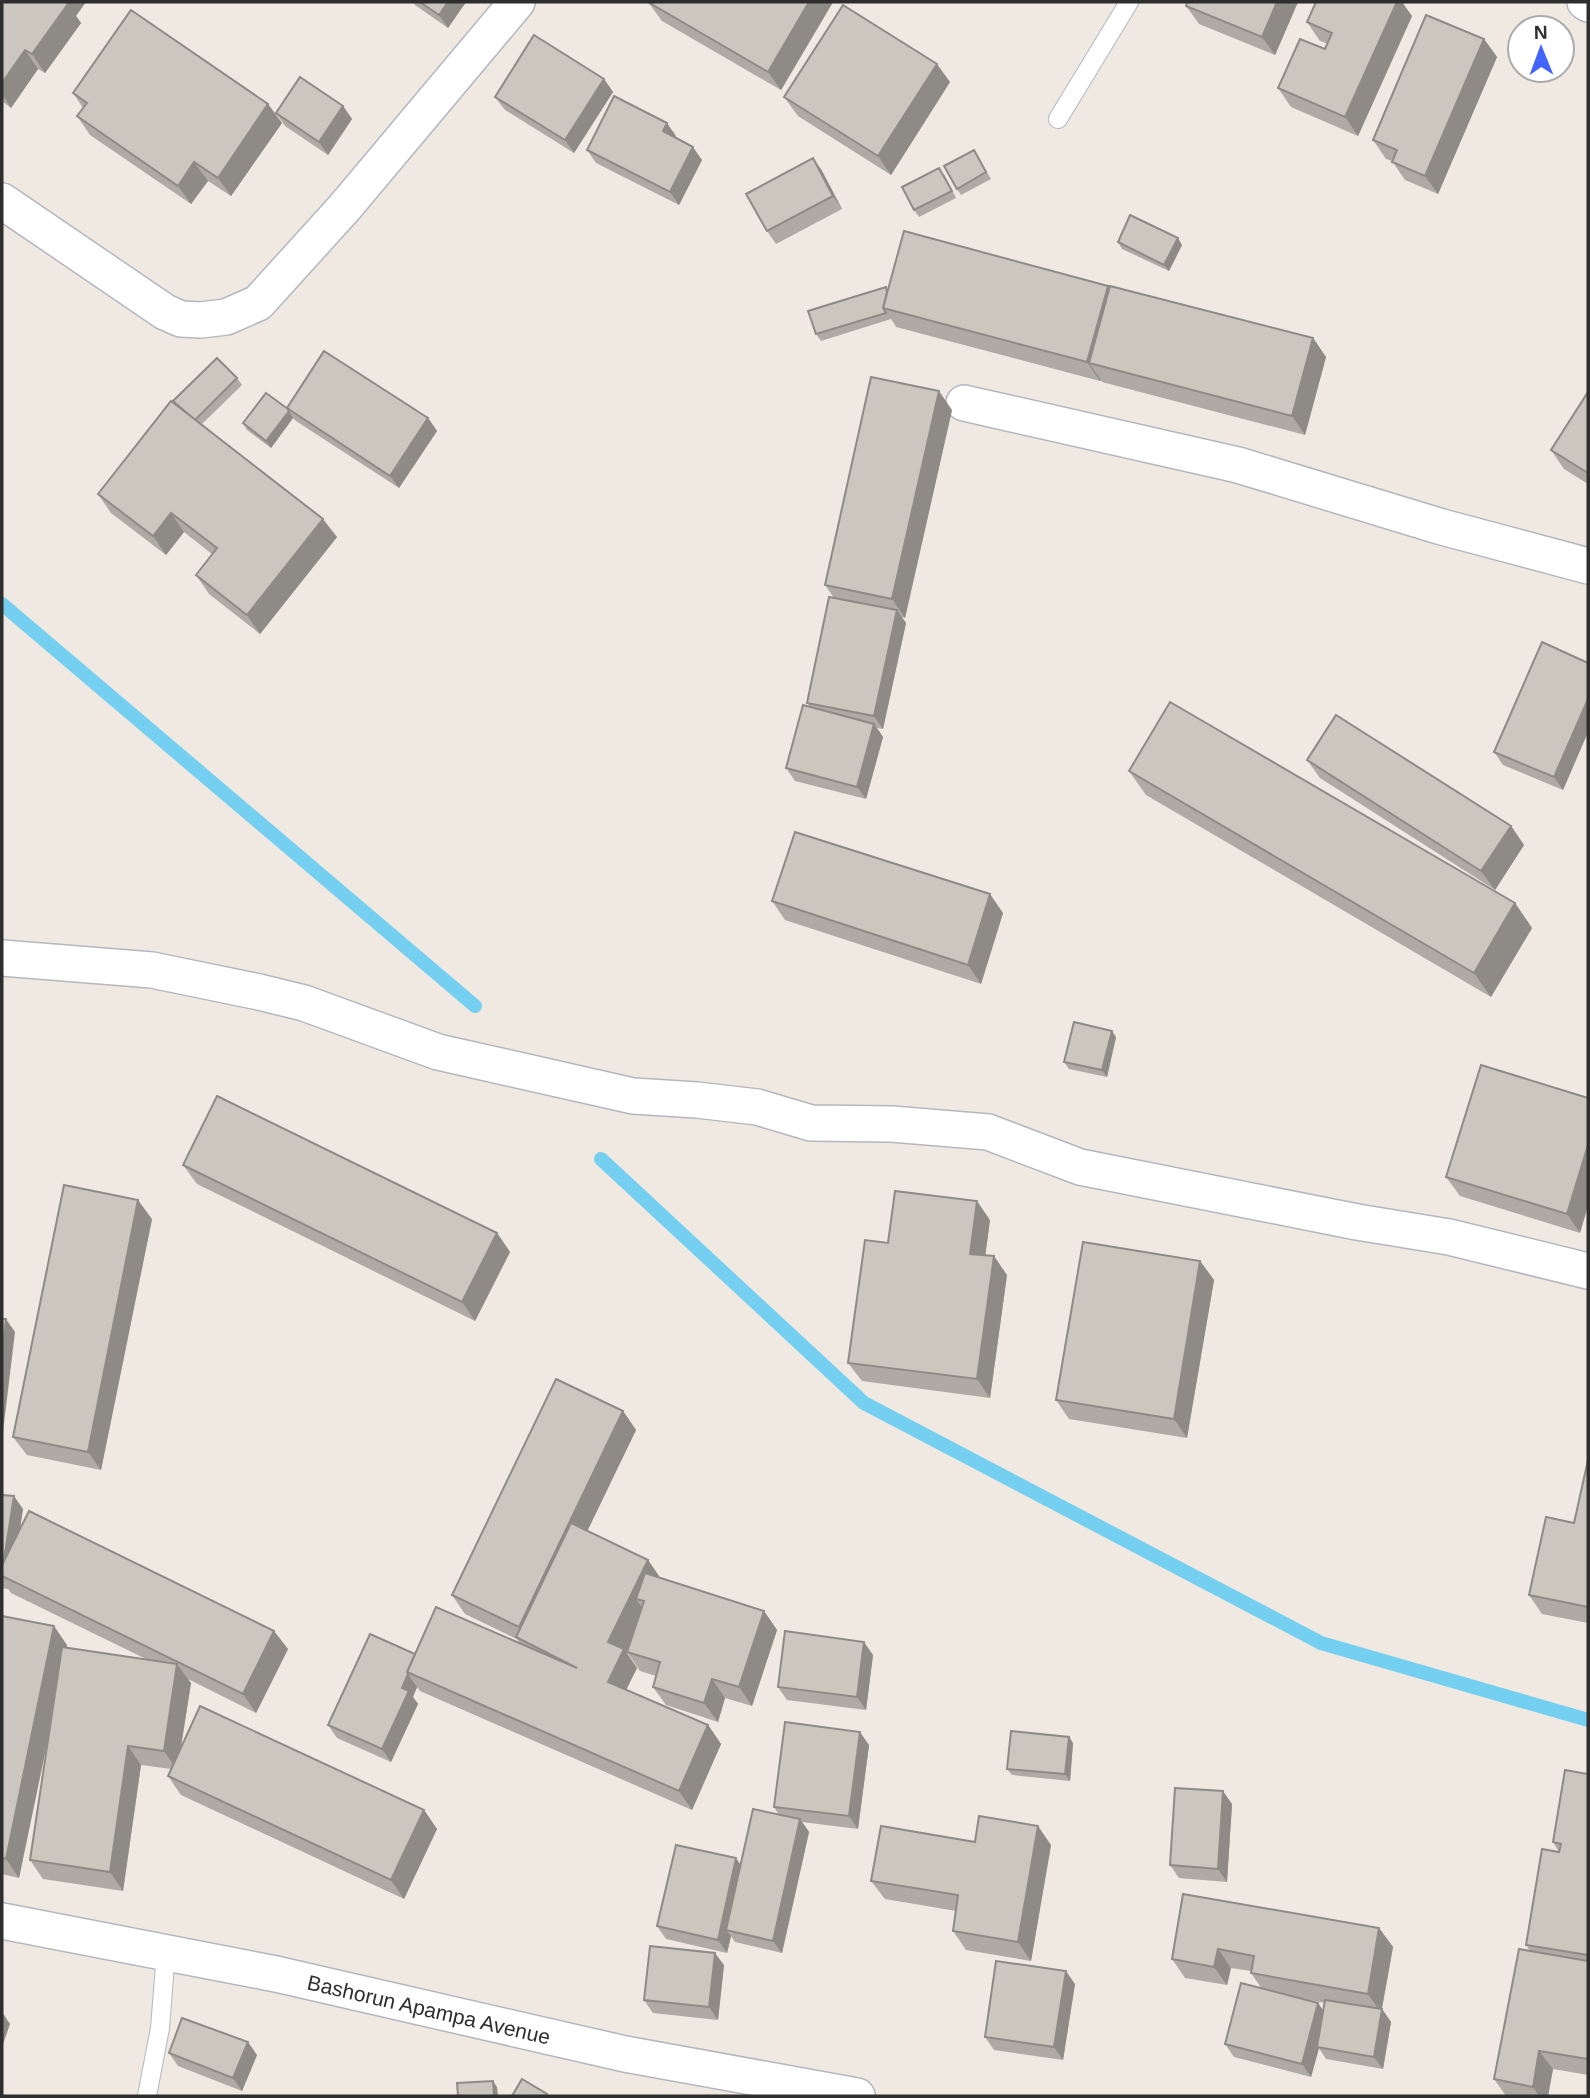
<svg xmlns="http://www.w3.org/2000/svg" width="1590" height="2098" viewBox="0 0 1590 2098" font-family="Arial,sans-serif">
  <style>
    .lines { fill: none; stroke-linecap: round; stroke-linejoin: round }
    .stream { stroke: #75cff0; stroke-width: 14 }
    .service-casing { stroke: #b4b7c1; stroke-width: 20 }
    .minor-casing { stroke: #b4b7c1; stroke-width: 38 }
    .service { stroke: #fff; stroke-width: 18 }
    .minor { stroke: #fff; stroke-width: 35 }
    .wall { fill: #afaba4; fill-rule: evenodd }
    .shaded-wall { fill: #8e8b86 }
    .building { fill: #cbc7bf; stroke: #8e8b86; stroke-width: 2 }
    .labels { text-anchor: middle; dominant-baseline: central; stroke-width: 5; stroke-linejoin: round; paint-order: stroke }
    .street-label { font-size: 21px; fill: #2e2e2e; stroke: #fff }
  </style>
  <rect width="100%" height="100%" fill="#efe9e1"/>
  <g class="lines">
    <g class="stream">
      <polyline points="2,604 475,1006"/>
      <polyline points="601,1159 864,1403 1321,1643 1588,1720"/>
    </g>
    <g class="service-casing">
      <g id="service">
        <polyline points="1058,119 1129,2"/>
        <polyline points="147,2096 160,2028 166,1952"/>
      </g>
    </g>
    <g class="minor-casing">
      <g id="minor">
        <polyline points="1585,2 1588,4"/>
        <polyline points="2,201 165,312 181,319 201,320 226,317 258,303 345,207 517,2"/>
        <polyline points="964,403 1238,465 1442,527 1588,566"/>
        <polyline points="2,958 152,970 259,992 304,1003 438,1052 633,1096 697,1100 757,1107 811,1123 892,1124 988,1132 1080,1167 1357,1222 1449,1237 1588,1271"/>
        <path id="s1" d="M2 1921 276 1974 625 2054 857 2096"/>
      </g>
    </g>
    <use href="#service" class="service"/>
    <use href="#minor" class="minor"/>
  </g>
  <g class="wall">
    <polygon points="2,2 76,16 81,23 45,73 38,69 11,108 2,101"/>
    <polygon points="413,2 466,2 448,28 415,5"/>
    <polygon points="648,2 833,2 781,90 662,21"/>
    <polygon points="1187,2 1298,2 1275,55 1199,24 1186,6"/>
    <polygon points="1412,16 1358,136 1291,107 1278,88 1325,49 1328,44 1320,41 1307,22"/>
    <polygon points="1484,39 1497,57 1438,194 1405,180 1392,161 1386,159 1373,140"/>
    <polygon points="604,79 613,92 574,153 505,110 495,97"/>
    <polygon points="950,82 891,175 798,116 784,97"/>
    <polygon points="73,93 268,104 282,123 231,196 208,181 191,204 90,135 77,116 83,108"/>
    <polygon points="343,106 352,119 328,155 285,126 276,113"/>
    <polygon points="676,136 675,137 702,160 679,205 596,163 587,150"/>
    <polygon points="974,150 991,179 961,195 957,189"/>
    <polygon points="813,158 822,171 842,209 776,244 767,231"/>
    <polygon points="944,174 956,198 919,217 914,210"/>
    <polygon points="1118,242 1182,245 1169,271 1122,249"/>
    <polygon points="1108,286 1109,288 1313,338 1326,357 1305,435 1102,382 1101,380 1100,381 896,327 891,319 821,341 816,334 886,287 888,290"/>
    <polygon points="237,378 242,385 202,424 337,537 260,634 209,594 196,575 212,554 184,532 166,555 111,513 98,494 174,403"/>
    <polygon points="1588,392 1588,484 1564,469 1551,450"/>
    <polygon points="287,408 428,418 437,431 399,488 296,421 293,418 271,448 247,430 243,423"/>
    <polygon points="952,410 905,618 901,617 906,623 883,729 877,728 883,737 866,799 795,781 786,768 810,707 807,703 834,598 825,585"/>
    <polygon points="1588,663 1588,732 1563,790 1503,765 1494,752"/>
    <polygon points="1307,760 1511,826 1524,845 1495,890 1320,778"/>
    <polygon points="1129,771 1515,903 1532,928 1491,997 1146,795"/>
    <polygon points="772,901 1003,913 981,984 785,920"/>
    <polygon points="1116,1037 1107,1077 1069,1069 1064,1062"/>
    <polygon points="1481,1065 1580,1233 1460,1196 1446,1177"/>
    <polygon points="183,1165 497,1233 510,1252 475,1321 197,1184"/>
    <polygon points="152,1219 101,1470 27,1455 13,1437"/>
    <polygon points="990,1220 985,1255 1007,1275 990,1398 862,1381 848,1363 888,1243"/>
    <polygon points="1200,1261 1214,1280 1187,1438 1069,1419 1056,1400"/>
    <polygon points="623,1411 636,1430 587,1531 648,1560 660,1578 764,1611 777,1630 752,1706 725,1698 718,1722 666,1705 653,1687 656,1676 640,1671 627,1652 631,1640 626,1652 637,1668 626,1690 708,1725 721,1744 692,1810 420,1691 417,1687 413,1697 418,1704 391,1762 337,1738 328,1725 415,1654 520,1643 517,1639 465,1614 452,1595"/>
    <polygon points="1588,1460 1588,1623 1542,1614 1529,1595 1574,1523"/>
    <polygon points="2,1495 23,1509 20,1528 288,1649 256,1713 188,1679 191,1683 181,1748 424,1810 437,1829 404,1899 181,1795 168,1776 171,1769 141,1765 123,1891 43,1879 30,1860 48,1740 19,1878 2,1874 2,1616 67,1645 67,1648 148,1660 11,1593 8,1589 2,1588"/>
    <polygon points="873,1655 866,1710 787,1700 778,1687"/>
    <polygon points="1069,1737 1073,1743 1070,1781 1012,1775 1007,1769"/>
    <polygon points="869,1745 858,1829 802,1822 809,1832 782,1953 735,1942 731,1936 727,1953 666,1939 657,1926 741,1864 779,1815 774,1807"/>
    <polygon points="1588,1774 1588,2075 1553,2069 1548,2096 1506,2096 1494,2079 1530,1951 1526,1945 1559,1852 1553,1842"/>
    <polygon points="1232,1804 1227,1882 1179,1878 1170,1865"/>
    <polygon points="975,1842 1051,1845 1031,1961 966,1950 953,1931 956,1911 885,1899 871,1881"/>
    <path d="M1183 1894 1379 1928 1393 1947 1382 2009 1391 2022 1383 2069 1326 2059 1319 2048 1311 2077 1234 2057 1225 2044 1262 1989 1251 1973V1971L1231 1968 1227 1985 1185 1978 1172 1959ZM1300 1998 1325 2003 1323 2011 1318 2003Z"/>
    <polygon points="724,1965 718,2020 653,2013 644,2000"/>
    <polygon points="1075,1984 1063,2060 994,2050 985,2037"/>
    <polygon points="169,2053 257,2055 242,2091 178,2066"/>
  </g>
  <g class="shaded-wall">
    <polygon points="63,2 86,2 76,16 81,23 45,73 32,54"/>
    <polygon points="448,2 466,2 448,28 439,15"/>
    <polygon points="809,2 833,2 781,90 768,72"/>
    <polygon points="1277,2 1298,2 1275,55 1262,37"/>
    <polygon points="1397,2 1402,2 1412,16 1358,136 1345,117"/>
    <polygon points="1484,39 1497,57 1438,194 1425,176"/>
    <polygon points="25,50 38,69 11,108 2,94 2,83"/>
    <polygon points="937,64 950,82 891,175 878,156"/>
    <polygon points="604,79 613,92 574,153 565,140"/>
    <polygon points="268,104 282,123 231,196 218,178"/>
    <polygon points="343,106 352,119 328,155 319,142"/>
    <polygon points="667,123 676,136 672,144 663,131"/>
    <polygon points="693,147 702,160 679,205 670,192"/>
    <polygon points="813,158 822,171 842,209 833,196"/>
    <polygon points="194,162 208,181 191,204 178,186"/>
    <polygon points="1178,238 1182,245 1169,271 1164,265"/>
    <polygon points="1108,286 1121,305 1089,363 1101,380 1100,381 1087,362"/>
    <polygon points="1313,338 1326,357 1305,435 1292,416"/>
    <polygon points="939,391 952,410 905,618 892,599"/>
    <polygon points="289,411 293,418 271,448 266,441"/>
    <polygon points="428,418 437,431 399,488 390,476"/>
    <polygon points="171,513 184,532 166,555 153,536"/>
    <polygon points="323,519 337,537 260,634 247,615"/>
    <polygon points="897,610 906,623 883,729 874,716"/>
    <polygon points="1588,699 1588,732 1563,790 1554,777"/>
    <polygon points="874,724 883,737 866,799 857,787"/>
    <polygon points="1511,826 1524,845 1495,890 1481,871"/>
    <polygon points="990,894 1003,913 981,984 968,965"/>
    <polygon points="1515,903 1532,928 1491,997 1474,973"/>
    <polygon points="1112,1031 1116,1037 1107,1077 1102,1070"/>
    <polygon points="1588,1145 1588,1206 1580,1233 1567,1214"/>
    <polygon points="138,1200 152,1219 101,1470 88,1452"/>
    <polygon points="977,1201 990,1220 983,1273 970,1254"/>
    <polygon points="497,1233 510,1252 475,1321 462,1302"/>
    <polygon points="994,1256 1007,1275 990,1398 977,1379"/>
    <polygon points="1200,1261 1214,1280 1187,1438 1174,1419"/>
    <polygon points="6,1319 15,1332 2,1440 2,1353"/>
    <polygon points="623,1411 636,1430 532,1646 519,1627"/>
    <polygon points="14,1496 23,1509 12,1581 2,1576"/>
    <polygon points="648,1560 661,1579 644,1601 636,1599 645,1612 626,1652 637,1668 621,1700 608,1682 608,1642"/>
    <polygon points="764,1611 777,1630 752,1706 739,1687"/>
    <polygon points="54,1626 67,1645 19,1878 6,1859"/>
    <polygon points="274,1631 288,1649 256,1713 243,1694"/>
    <polygon points="864,1642 873,1655 866,1710 857,1697"/>
    <polygon points="177,1664 191,1683 177,1770 164,1751"/>
    <polygon points="408,1674 417,1687 413,1697 418,1704 391,1762 382,1749 402,1688"/>
    <polygon points="712,1679 725,1698 718,1722 704,1703"/>
    <polygon points="708,1725 721,1744 692,1810 679,1791"/>
    <polygon points="860,1732 869,1745 858,1829 849,1816"/>
    <polygon points="1069,1737 1073,1743 1070,1781 1065,1774"/>
    <polygon points="128,1746 141,1765 123,1891 110,1872"/>
    <polygon points="1223,1791 1232,1804 1227,1882 1218,1869"/>
    <polygon points="424,1810 437,1829 404,1899 391,1880"/>
    <polygon points="800,1819 809,1832 782,1953 773,1941"/>
    <polygon points="1038,1826 1051,1845 1031,1961 1018,1942"/>
    <polygon points="736,1858 745,1871 726,1930 731,1936 727,1953 718,1940"/>
    <polygon points="1379,1928 1393,1947 1381,2013 1368,1994"/>
    <polygon points="1218,1949 1231,1968 1227,1985 1214,1967"/>
    <polygon points="715,1953 724,1965 718,2020 709,2007"/>
    <polygon points="1066,1971 1075,1984 1063,2060 1054,2047"/>
    <polygon points="1318,2003 1327,2016 1317,2047 1319,2048 1311,2077 1302,2064"/>
    <polygon points="1382,2009 1391,2022 1383,2069 1374,2057"/>
    <polygon points="2,2012 10,2024 2,2047"/>
    <polygon points="248,2042 257,2055 242,2091 233,2078"/>
    <polygon points="1539,2051 1553,2069 1548,2096 1539,2096 1533,2087"/>
    <polygon points="493,2081 497,2087 498,2096 494,2096"/>
  </g>
  <g class="building">
    <polygon points="2,2 65,2 68,4 32,54 25,50 2,83"/>
    <polygon points="420,2 448,2 439,15"/>
    <polygon points="648,2 809,2 768,72"/>
    <polygon points="1187,2 1277,2 1262,37 1186,6"/>
    <polygon points="1316,2 1397,2 1345,117 1278,88 1300,39 1325,49 1332,33 1307,22"/>
    <polygon points="843,5 937,64 878,156 784,97"/>
    <polygon points="131,10 268,104 218,178 194,162 178,186 77,116 87,103 73,93"/>
    <polygon points="1426,15 1484,39 1425,176 1392,162 1397,150 1373,140"/>
    <polygon points="534,35 604,79 565,140 495,97"/>
    <polygon points="300,77 343,106 319,142 276,113"/>
    <polygon points="614,96 667,123 663,131 693,147 670,192 587,150"/>
    <polygon points="974,150 986,172 957,189 944,166"/>
    <polygon points="813,158 833,196 767,231 746,194"/>
    <polygon points="939,168 952,191 914,210 902,187"/>
    <polygon points="1130,215 1178,238 1164,265 1118,242"/>
    <polygon points="904,231 1108,286 1087,362 883,308"/>
    <polygon points="1110,286 1313,338 1292,416 1089,363"/>
    <polygon points="886,287 887,292 883,308 886,313 816,334 808,311"/>
    <polygon points="324,351 428,418 390,476 287,408"/>
    <polygon points="217,358 237,378 195,420 173,401"/>
    <polygon points="871,377 939,391 892,599 825,585"/>
    <polygon points="1588,392 1588,473 1551,450"/>
    <polygon points="266,393 288,409 287,408 289,411 266,441 243,423"/>
    <polygon points="171,401 323,519 247,615 196,575 217,548 171,513 153,536 98,494"/>
    <polygon points="829,597 897,610 874,716 807,703"/>
    <polygon points="1542,642 1588,663 1588,699 1554,777 1494,752"/>
    <polygon points="1170,702 1515,903 1474,973 1129,771"/>
    <polygon points="803,705 874,724 857,787 786,768"/>
    <polygon points="1336,715 1511,826 1481,871 1307,760"/>
    <polygon points="795,832 990,894 968,965 772,901"/>
    <polygon points="1074,1022 1112,1031 1102,1070 1064,1062"/>
    <polygon points="1481,1065 1588,1098 1588,1145 1567,1214 1446,1177"/>
    <polygon points="217,1096 497,1233 462,1302 183,1165"/>
    <polygon points="64,1185 138,1200 88,1452 13,1437"/>
    <polygon points="895,1191 977,1201 970,1254 994,1256 977,1379 848,1363 865,1240 888,1243"/>
    <polygon points="1083,1242 1200,1261 1174,1419 1056,1400"/>
    <polygon points="2,1319 6,1319 2,1353"/>
    <polygon points="556,1379 623,1411 519,1627 452,1595"/>
    <polygon points="1588,1460 1588,1607 1529,1595 1546,1517 1574,1523"/>
    <polygon points="2,1495 14,1496 4,1560 2,1565"/>
    <polygon points="29,1511 274,1631 243,1694 2,1576 2,1565"/>
    <polygon points="571,1523 648,1560 608,1642 624,1649 608,1682 708,1725 679,1791 407,1672 436,1607 577,1668 516,1637"/>
    <polygon points="645,1573 764,1611 739,1687 712,1679 704,1703 653,1687 660,1662 627,1652 644,1601 636,1599"/>
    <polygon points="2,1616 54,1626 6,1859 2,1858"/>
    <polygon points="785,1631 864,1642 857,1697 778,1687"/>
    <polygon points="370,1634 415,1654 407,1672 408,1674 402,1688 409,1691 382,1749 328,1725"/>
    <polygon points="62,1647 177,1664 164,1751 128,1746 110,1872 30,1860"/>
    <polygon points="200,1706 424,1810 391,1880 168,1776"/>
    <polygon points="785,1722 860,1732 849,1816 774,1807"/>
    <polygon points="1011,1731 1069,1737 1065,1774 1007,1769"/>
    <polygon points="1565,1770 1588,1774 1588,1955 1526,1945 1542,1849 1559,1852 1561,1844 1553,1842"/>
    <polygon points="1175,1788 1223,1791 1218,1869 1170,1865"/>
    <polygon points="753,1809 800,1819 773,1941 726,1930"/>
    <polygon points="979,1816 1038,1826 1018,1942 953,1931 958,1895 871,1881 881,1826 975,1842"/>
    <polygon points="676,1845 736,1858 718,1940 657,1926"/>
    <polygon points="1183,1894 1379,1928 1368,1994 1251,1973 1254,1956 1218,1949 1214,1967 1172,1959"/>
    <polygon points="650,1946 715,1953 709,2007 644,2000"/>
    <polygon points="1519,1949 1588,1961 1588,2059 1539,2051 1533,2087 1494,2079"/>
    <polygon points="996,1961 1066,1971 1054,2047 985,2037"/>
    <polygon points="1241,1983 1318,2003 1302,2064 1225,2044"/>
    <polygon points="1325,2000 1382,2009 1374,2057 1317,2047"/>
    <polygon points="182,2018 248,2042 233,2078 169,2053"/>
    <polygon points="522,2079 547,2094 546,2096 512,2096"/>
    <polygon points="493,2081 494,2096 458,2096 457,2083"/>
  </g>
  <g class="labels">
    <g class="street-label">
      <text stroke="none"><textPath href="#s1" startOffset="436">Bashorun Apampa Avenue</textPath></text>
    </g>
  </g>
  <rect width="1590" height="2098" fill="none" stroke="#2e2e2e" stroke-width="7"/>
  <g transform="translate(1541 49) rotate(359)"><circle r="33" fill="#ffffff" stroke="#ababab" stroke-width="2"/>
  <path d="M0-5L12 26L0 18L-12 26Z" fill="#4264fb"/>
  <text y="-10" font-size="19" font-weight="bold" text-anchor="middle" fill="#2e2e2e">N</text>
  </g>
</svg>
